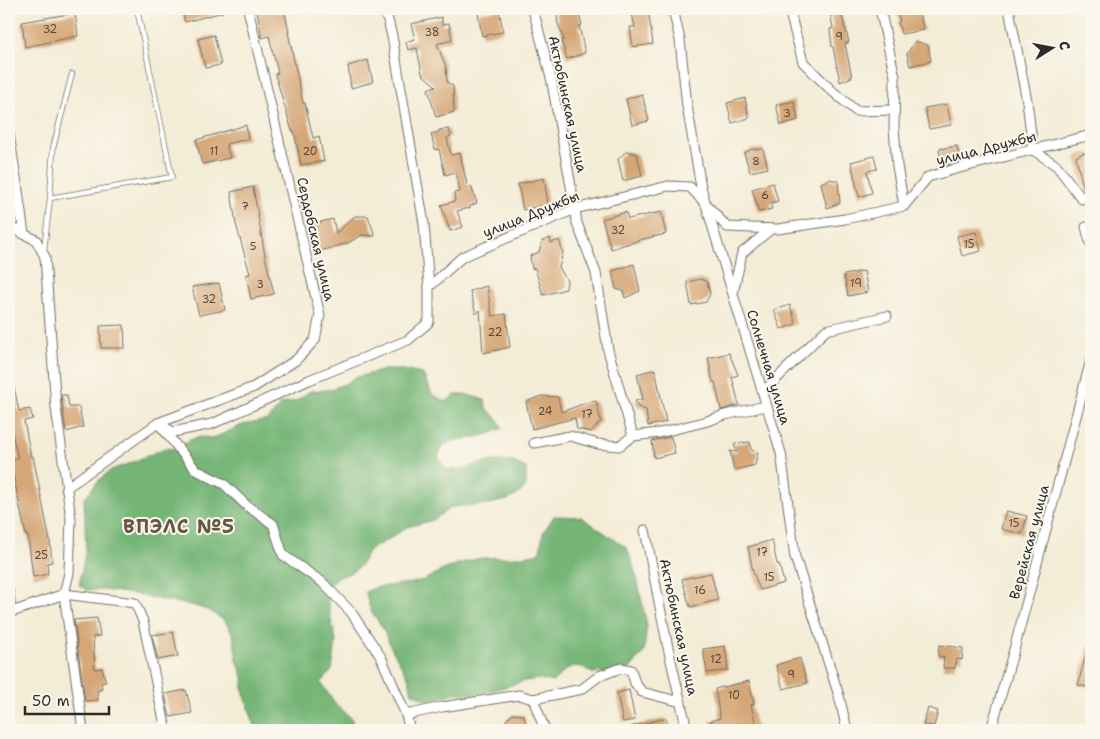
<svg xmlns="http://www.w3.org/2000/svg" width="1100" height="739" viewBox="0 0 1100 739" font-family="'Shantell Sans',sans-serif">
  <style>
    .forest { fill: #75b576; stroke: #507050 }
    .building { fill: #d5a676 }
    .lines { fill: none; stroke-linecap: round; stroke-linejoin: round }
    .service-casing { stroke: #716f67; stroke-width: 6 }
    .minor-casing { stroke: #716f67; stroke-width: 11 }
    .service { stroke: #fff; stroke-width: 4.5 }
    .minor { stroke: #fff; stroke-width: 9 }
    .labels { text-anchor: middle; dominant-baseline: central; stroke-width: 4; stroke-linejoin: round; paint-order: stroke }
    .number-label { font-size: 11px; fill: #564a3e }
    .street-label { font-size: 14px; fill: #2b2b2b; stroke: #fbf7ec }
    .district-label { font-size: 19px; font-weight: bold; letter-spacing: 1px; fill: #665645; stroke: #fbf7ec }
  </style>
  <rect width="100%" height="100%" fill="#fbf7ec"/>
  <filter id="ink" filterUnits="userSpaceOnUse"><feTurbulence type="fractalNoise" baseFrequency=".02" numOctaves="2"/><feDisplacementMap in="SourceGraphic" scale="10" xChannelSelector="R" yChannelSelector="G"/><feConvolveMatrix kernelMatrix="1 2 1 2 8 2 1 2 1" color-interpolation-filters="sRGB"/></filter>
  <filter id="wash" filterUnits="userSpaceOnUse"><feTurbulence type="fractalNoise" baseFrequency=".0096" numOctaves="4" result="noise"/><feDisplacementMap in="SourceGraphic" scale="20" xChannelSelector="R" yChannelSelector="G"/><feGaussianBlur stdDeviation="1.12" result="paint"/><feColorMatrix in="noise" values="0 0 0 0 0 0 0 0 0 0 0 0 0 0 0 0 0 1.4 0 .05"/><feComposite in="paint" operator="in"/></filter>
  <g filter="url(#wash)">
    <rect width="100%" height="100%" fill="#f3ecd6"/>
    <g class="forest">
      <path d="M384 370H404L423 374 432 394 446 402 455 395H468L485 400 486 408 496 417 503 428C493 433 483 436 472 438 459 440 453 440 441 446L438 458 447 470 465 468 481 463 494 461 513 462 526 468V487L517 495 507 500 489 504 452 507 433 520 407 527 389 539 369 550 360 566 350 573 336 578 328 588V601L330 616 336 641 332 670 321 683 335 703 351 718 356 730H256L243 690V677L237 660 233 635 225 621 210 611 195 606 161 600 141 595 104 590H87L79 585 86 549 84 499 97 482 111 470 131 463 165 448 179 449 189 440 201 437 214 438 242 425 268 420 281 404 296 401 310 391 327 390 345 384 354 378Z"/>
      <polygon points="554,516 581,517 627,548 637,578 647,625 644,652 627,672 592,673 583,667 572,666 561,674 553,682 539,679 525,681 488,692 475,694 455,693 429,701 412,693 409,679 392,649 382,627 371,611 365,592 377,587 412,583 424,580 439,572 457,564 481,558 517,557 535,554 540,551 543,533"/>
    </g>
    <g id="blocks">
      <g class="building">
        <polygon points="181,9 223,9 223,12 185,22"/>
        <polygon points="268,9 284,9 289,32 288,32 303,103 305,103 313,138 319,136 324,161 301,165 294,131 292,131 275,74 278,73 269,36 262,38 257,11"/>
        <polygon points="499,9 503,32 482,36 478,13"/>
        <polygon points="566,9 577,9 582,25 579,26 585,53 567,59 561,41 564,40 557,21 558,20 556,13"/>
        <polygon points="631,9 648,9 653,44 633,47 630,27 635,27"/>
        <polygon points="840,9 849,42 845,44 852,77 840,82 833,47 832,47 830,29 833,28 830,11"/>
        <polygon points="896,9 918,9 924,30 901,34 898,22 900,21"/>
        <polygon points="75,13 78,36 25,47 22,22"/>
        <polygon points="442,17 442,25 449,23 452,40 437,44 446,67 447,82 453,86 454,112 436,117 428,89 436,86 422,74 417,48 408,50 406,42 415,39 411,24"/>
        <polygon points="214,35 221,65 205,68 198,39"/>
        <polygon points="915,41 928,45 931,61 910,66 907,54"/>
        <polygon points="368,60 373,82 351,88 348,66"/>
        <polygon points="642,94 649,121 632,125 626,99"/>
        <polygon points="745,98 749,118 732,123 727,103"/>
        <polygon points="794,101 798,120 781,125 776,105"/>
        <polygon points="947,104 951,125 929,129 925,108"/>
        <polygon points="246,125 248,139 226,144 230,158 202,164 196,140"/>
        <polygon points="449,129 451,136 447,138 451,155 460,153 468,189 471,186 477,203 470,206 470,208 457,211 463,227 450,231 441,205 455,201 454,193 460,192 456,172 445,175 439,149 435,150 431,134 439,132 439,130"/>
        <polygon points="957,146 960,162 942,166 939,149"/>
        <polygon points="752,149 763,149 768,168 750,172 744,153"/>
        <polygon points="627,151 637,154 642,176 623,181 618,159"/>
        <polygon points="1083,153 1091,154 1091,204 1089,204 1088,198 1082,183 1076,157"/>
        <polygon points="874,156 877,169 867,171 872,193 859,197 851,162"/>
        <polygon points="544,178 548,204 523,210 518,184"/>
        <polygon points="830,179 838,181 840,203 827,208 821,183"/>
        <polygon points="773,183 778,201 770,203 772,209 759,212 752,189"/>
        <polygon points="253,187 265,256 274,294 251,299 246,275 250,274 236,224 231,192"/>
        <polygon points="626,212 628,219 661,212 666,234 643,239 611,249 602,219"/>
        <polygon points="355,216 368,216 375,236 362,235 348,243 317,252 311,227 321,222 333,219 336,233"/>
        <polygon points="976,232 981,251 962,256 957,236"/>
        <polygon points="550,238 551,243 559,240 563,253 559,267 567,281 566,289 543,295 535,268 532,269 530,256 539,252 542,241"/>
        <polygon points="634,264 640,291 625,298 623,291 616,289 612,271"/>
        <polygon points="864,271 868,292 848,296 844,275"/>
        <polygon points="701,279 707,282 710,294 706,302 691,305 687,282"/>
        <polygon points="219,283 225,310 199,315 192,287"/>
        <polygon points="487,286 492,316 506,314 510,347 483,353 480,310 476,314 470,291"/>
        <polygon points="790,305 796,324 781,329 774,310"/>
        <polygon points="124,325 125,348 101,348 100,326"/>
        <polygon points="729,353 738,375 732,377 739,405 721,410 715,382 713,382 708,358"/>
        <polygon points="655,369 666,422 648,426 646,410 638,407 635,401 643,399 637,374"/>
        <polygon points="13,382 19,411 30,409 33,419 24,421 31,457 33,456 50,541 52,562 47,563 48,574 33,577 28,536 26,536 10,460 18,459 9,420 9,383"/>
        <polygon points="61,395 67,395 69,407 79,407 83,427 66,432"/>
        <polygon points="541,396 558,397 561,412 583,404 596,401 601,421 591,432 577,429 575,418 532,429 526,402"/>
        <polygon points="671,437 675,453 654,458 652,441 656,440"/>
        <polygon points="750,442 751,450 758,452 755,465 734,470 730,451 737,452 734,444"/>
        <polygon points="1006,511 1027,516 1022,534 1001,529"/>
        <polygon points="772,540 777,564 779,564 784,583 760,590 753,572 748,547"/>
        <polygon points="711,573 718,600 690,607 682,579"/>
        <polygon points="97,618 100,636 93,637 95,669 102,668 106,682 101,683 102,689 97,691 98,700 85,701 74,620"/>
        <polygon points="173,632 178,656 158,660 152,635"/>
        <polygon points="939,645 963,648 962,660 957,659 955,668 943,668 944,657 938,656"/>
        <polygon points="725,646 728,670 707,673 703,649"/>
        <polygon points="1088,646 1091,647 1091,688 1078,685"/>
        <polygon points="800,658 807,683 783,689 776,665"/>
        <polygon points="749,681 754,704 751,705 757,728 747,730 712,730 710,721 720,718 715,689"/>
        <polygon points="186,690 192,713 170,717 165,694"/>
        <polygon points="629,690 635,720 623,722 617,693"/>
        <polygon points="928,708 938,711 934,726 923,725"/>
        <polygon points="513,714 524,715 527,730 509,730 506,720"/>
        <polygon points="666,718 669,730 630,730 630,727"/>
      </g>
    </g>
  </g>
  <g filter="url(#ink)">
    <use href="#blocks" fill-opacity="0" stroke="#716f67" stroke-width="1"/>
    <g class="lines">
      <g class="service-casing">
        <g id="service">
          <polyline points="50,198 53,148 72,74"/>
          <polyline points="44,250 50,198 172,177 137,9"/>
        </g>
      </g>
      <g class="minor-casing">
        <g id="minor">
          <polyline points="248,9 320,315 315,340 296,360 254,387 158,423 196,470 224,484 247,506 273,524 283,555 322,582 351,612 381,657 406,715 410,730"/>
          <polyline points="385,9 392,36 424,224 429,287"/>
          <polyline points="533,9 551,78 573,197 577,223 596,273 608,350 633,436"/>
          <polyline points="673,9 680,40 687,106 701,187 706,205 781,453 795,557 839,696 847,730"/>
          <polyline points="789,9 803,62 831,90 856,111 894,110"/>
          <polyline points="880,9 895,77 894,127 897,166 904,206"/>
          <polyline points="1009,9 1027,101 1033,150 1057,166 1082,199"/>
          <polyline points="9,134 17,184 24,234"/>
          <polyline points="1086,227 1091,245"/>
          <polyline points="9,229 14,229 36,240 45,257 56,408 71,519 69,573 64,594 9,613"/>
          <polyline points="733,293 742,253 771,229"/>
          <polyline points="763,392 826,330 887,316"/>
          <polyline points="534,443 570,436 598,444 619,446 633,436 659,433 704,422 725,415 766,406"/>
          <polyline points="66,488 158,423 173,432 212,424 309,380 408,340 429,322 429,287 462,257 575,209 668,186 690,187 727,227 778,229 845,219 904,206 928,177 952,170 1091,135"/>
          <polyline points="645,530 667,643 687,730"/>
          <polyline points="9,592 11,613"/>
          <polyline points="533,699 582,689 599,676 621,668 631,670 635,683 642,692 681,702"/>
          <polyline points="406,715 442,707 519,695 533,699 545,730"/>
          <polyline points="83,730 64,594 135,603 143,621 166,730"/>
          <polyline points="991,730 1015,646 1091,360"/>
        </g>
      </g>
      <use href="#service" class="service"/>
      <use href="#minor" class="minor"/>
    </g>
  </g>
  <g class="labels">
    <g class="number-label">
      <text x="50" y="29">32</text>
      <text x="432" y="32">38</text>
      <text x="839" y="36">9</text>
      <text x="787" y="113">3</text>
      <text x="214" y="151">11</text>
      <text x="310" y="151">20</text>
      <text x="756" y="161">8</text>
      <text x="765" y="195">6</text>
      <text x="245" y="206">7</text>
      <text x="618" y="230">32</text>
      <text x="969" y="244">15</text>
      <text x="253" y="246">5</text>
      <text x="856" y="283">19</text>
      <text x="260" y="284">3</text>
      <text x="209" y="299">32</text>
      <text x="495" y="332">22</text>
      <text x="545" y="411">24</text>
      <text x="587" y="414">17</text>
      <text x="1014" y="523">15</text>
      <text x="762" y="552">17</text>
      <text x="41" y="555">25</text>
      <text x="769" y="577">15</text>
      <text x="700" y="590">16</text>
      <text x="716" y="659">12</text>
      <text x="791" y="674">9</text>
      <text x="734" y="695">10</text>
    </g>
    <g class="street-label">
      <text transform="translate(568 104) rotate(78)">Актюбинская улица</text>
      <text transform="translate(986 148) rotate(-14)">улица Дружбы</text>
      <text transform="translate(531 214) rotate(-22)">улица Дружбы</text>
      <text transform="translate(316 239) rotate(77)">Сердобская улица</text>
      <text transform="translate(769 367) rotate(73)">Солнечная улица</text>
      <text transform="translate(1029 542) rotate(-75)">Верейская улица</text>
      <text transform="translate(679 627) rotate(78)">Актюбинская улица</text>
    </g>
    <g class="district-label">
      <text x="179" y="526">ВПЭЛС №5</text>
    </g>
  </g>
  <rect width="1100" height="739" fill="none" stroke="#fbf7ec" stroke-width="30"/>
  <g transform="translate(1052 48) rotate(79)" stroke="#fbf7ec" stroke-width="4" paint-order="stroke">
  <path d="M0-4L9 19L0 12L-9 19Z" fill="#2b2b2b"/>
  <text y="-8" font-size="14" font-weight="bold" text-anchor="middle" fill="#2b2b2b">С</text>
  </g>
  <path d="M25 706v8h84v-8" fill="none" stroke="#2b2b2b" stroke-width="2.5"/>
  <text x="32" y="706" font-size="15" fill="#2b2b2b" stroke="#fbf7ec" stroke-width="4" paint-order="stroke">50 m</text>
</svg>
